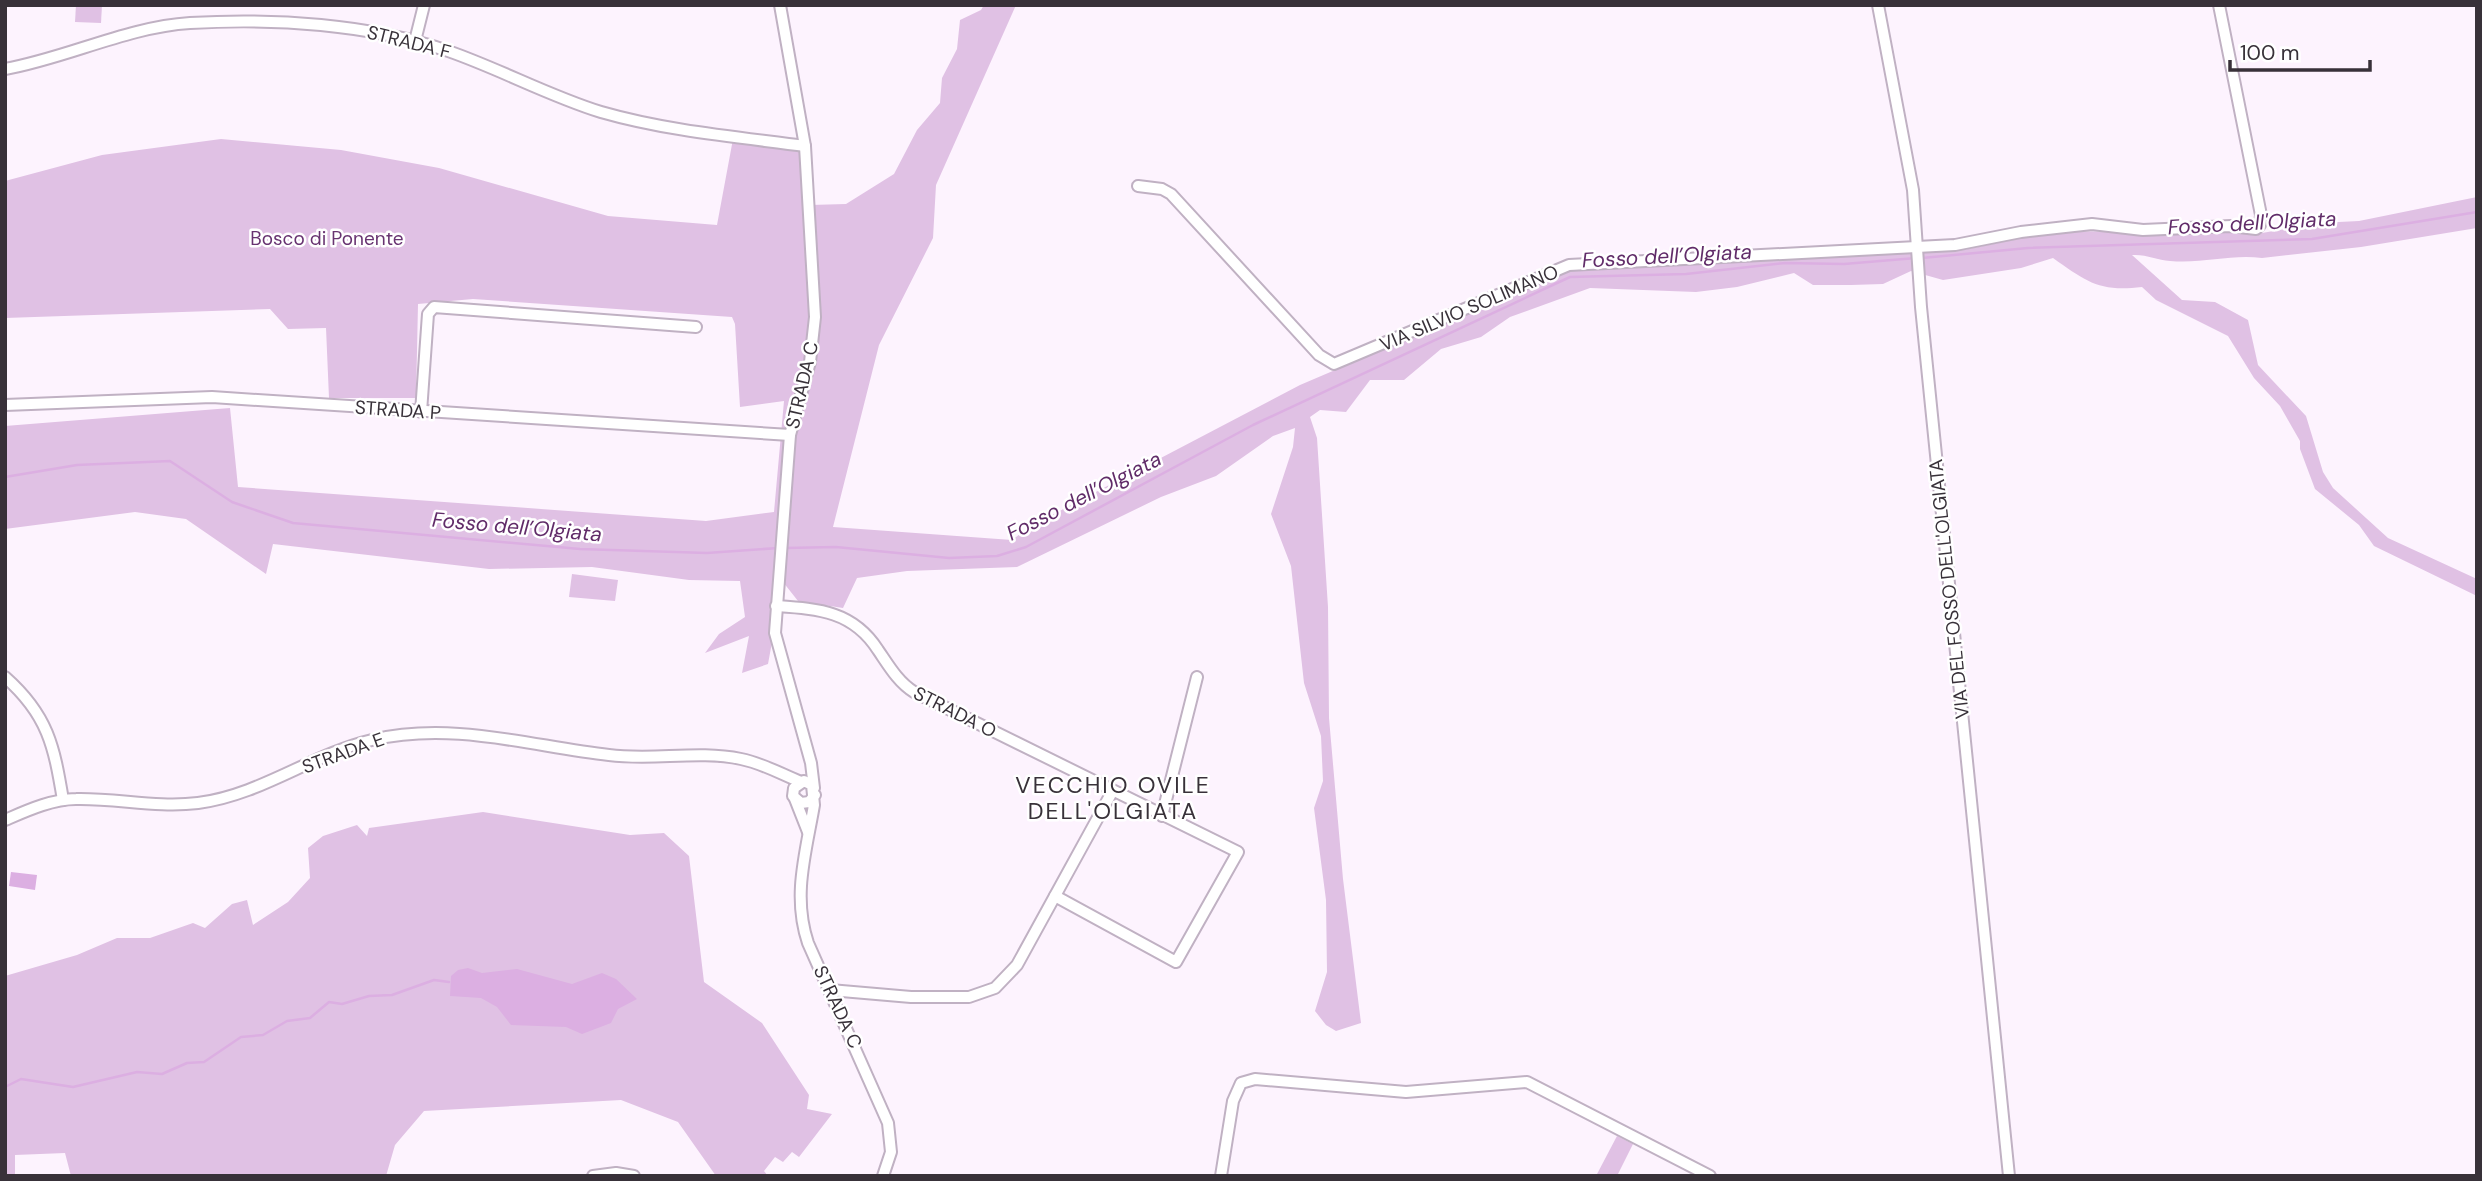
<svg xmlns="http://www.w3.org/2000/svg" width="2482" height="1181" viewBox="0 0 2482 1181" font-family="'DM Sans',sans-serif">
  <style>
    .green { fill: #e0c1e4 }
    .water { fill: #dcafe2 }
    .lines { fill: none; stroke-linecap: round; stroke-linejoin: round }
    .stream { stroke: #dcafe2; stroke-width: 2.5 }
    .minor-casing { stroke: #c0b1c3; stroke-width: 14 }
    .minor { stroke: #fff; stroke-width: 10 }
    .labels { text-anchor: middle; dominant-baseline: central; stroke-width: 5; stroke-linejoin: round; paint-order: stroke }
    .street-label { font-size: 19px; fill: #383139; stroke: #fff }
    .park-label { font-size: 19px; fill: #683371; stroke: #fff }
    .water-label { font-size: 21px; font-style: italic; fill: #612c69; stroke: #fff }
    .quarter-label { font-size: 23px; letter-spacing: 2px; fill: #383139; stroke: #fff }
  </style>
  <rect width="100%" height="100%" fill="#fdf3fe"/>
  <g class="green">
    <polygon points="76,5 102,5 101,23 75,22"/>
    <path d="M984 5H1016L936 185 933 238 879 345 833 527 1012 540 1031 526 1300 385 1569 270 1913 249 1963 250 2057 231 2262 233 2319 223 2359 221 2477 197V228L2361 247 2262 258C2231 254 2202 264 2170 261 2157 260 2146 254 2132 255L2182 300 2215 302 2248 320 2258 365 2306 416 2323 472 2333 488 2388 538 2477 579V596L2374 546 2359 525 2315 489 2300 449V441L2280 406 2254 378 2228 336 2156 300 2142 287C2099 292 2087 282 2053 258L2021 268 1943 280 1911 271 1883 284 1851 285H1813L1794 273 1737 287 1696 292 1590 288 1510 317 1481 337 1441 349 1404 380H1370L1346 412 1320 410 1310 417 1317 438 1328 607 1329 718 1343 879 1361 1023 1336 1031 1326 1025 1315 1011 1327 972 1326 900 1314 808 1323 781 1321 736 1304 683 1291 566 1271 514 1293 447 1295 428 1273 436 1216 476 1161 497 1017 567 907 571 857 578 843 608 798 601 783 582 768 664 742 673 749 636 705 653 719 634 745 617 740 581 689 580 592 567 489 569 273 544 266 574 186 519 135 512 5 529V426L230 408 238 487 706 521 774 512 784 401 740 407 735 324 732 317 473 299 418 304 416 398H329L326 328 288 329 270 309 5 318V181L102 155 221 139 341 150 439 168 608 216 717 225 733 139 805 146 810 205 846 204 894 174 917 130 940 103 942 78 957 49 960 20 981 10Z"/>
    <polygon points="572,574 618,580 615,601 569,597"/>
    <polygon points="483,812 630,835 664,833 689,856 704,982 762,1023 809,1095 807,1109 832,1114 799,1157 792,1152 783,1162 775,1157 764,1171 768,1176 716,1176 678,1122 621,1100 424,1111 395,1145 386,1176 71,1176 65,1153 15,1155 15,1176 5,1176 5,976 77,955 117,938 150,938 193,923 205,928 232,904 247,900 253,925 288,902 310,878 308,848 323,836 357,825 367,836 369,828"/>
    <polygon points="1617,1136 1633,1144 1617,1176 1596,1176"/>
  </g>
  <g class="water">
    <polygon points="11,872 37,875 35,890 9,886"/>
    <polygon points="468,968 482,973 517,969 572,984 602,973 616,979 637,999 618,1009 611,1023 582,1034 566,1027 511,1025 497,1007 481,998 450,996 451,976 458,970"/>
  </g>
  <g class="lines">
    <g class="stream">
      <polyline points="1922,258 2028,248 2312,239 2477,212"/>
      <polyline points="5,477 77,465 170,461 232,502 293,523 580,549 707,553 778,548"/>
      <polyline points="785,548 836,547 949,558 997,556 1026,547 1253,425 1570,277 1686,274 1785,263 1844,264 1916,258"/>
      <polyline points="5,1087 21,1079 73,1087 137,1072 162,1074 187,1063 204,1062 241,1037 263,1035 287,1021 310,1018 329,1002 342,1004 369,996 392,995 434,980 449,982"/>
    </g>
    <g class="minor-casing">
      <g id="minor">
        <polyline points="780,5 805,146 815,317 810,362 790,435 775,633 811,763 814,788"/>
        <polyline points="1878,5 1913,190 1921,307 2009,1176"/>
        <polyline points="415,41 424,5"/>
        <path d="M5 69C67 58 127 27 190 23 274 18 369 24 448 51 500 69 549 96 601 112 667 131 737 137 805 146"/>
        <polyline points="1138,186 1162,189 1171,194 1319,355 1334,364 1569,265 1955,245 2021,232 2092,224 2143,230 2231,226 2256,229 2260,225 2261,215 2219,5"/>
        <polyline points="5,405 212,397 790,435"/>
        <polyline points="421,412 428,314 434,307 696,327"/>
        <path d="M776 606C819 609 853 611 878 650 889 666 898 682 914 692L1238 852 1176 962 1055 896"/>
        <path d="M5 677C48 715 54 746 63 800"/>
        <path d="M815 795 809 802 801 803 793 796 794 788 804 781 812 785 814 805C806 852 792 896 808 943L888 1123 891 1152 883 1176"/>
        <polyline points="795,799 808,832"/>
        <polyline points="1162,816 1197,677"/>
        <path d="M5 820C26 811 52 799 76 799 117 798 156 808 198 803 261 795 312 754 372 740 452 721 530 746 609 755 653 761 697 750 741 759 762 763 781 774 801 782"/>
        <polyline points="830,990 911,997 969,997 995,988 1017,965 1112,792"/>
        <polyline points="593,1176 616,1173 634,1176"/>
        <polyline points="1221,1176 1233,1101 1241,1083 1255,1079 1406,1092 1527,1082 1710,1176"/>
      </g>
    </g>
    <use href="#minor" class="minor"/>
  </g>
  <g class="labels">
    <g class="street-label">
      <text transform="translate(409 42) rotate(14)">STRADA F</text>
      <text transform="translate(1469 308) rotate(-23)">VIA SILVIO SOLIMANO</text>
      <text transform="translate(802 385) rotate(-77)">STRADA C</text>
      <text transform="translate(398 410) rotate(4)">STRADA P</text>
      <text transform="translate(1949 589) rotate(-96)">VIA DEL FOSSO DELL'OLGIATA</text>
      <text transform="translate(955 712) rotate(27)">STRADA O</text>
      <text transform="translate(343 753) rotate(-20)">STRADA E</text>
      <text transform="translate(838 1007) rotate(65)">STRADA C</text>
    </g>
    <g class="park-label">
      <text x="327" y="238">Bosco di Ponente</text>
    </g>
    <g class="water-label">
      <text transform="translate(2252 223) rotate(-3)">Fosso dell'Olgiata</text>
      <text transform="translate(1667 256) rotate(-3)">Fosso dell’Olgiata</text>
      <text transform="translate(1084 496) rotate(-27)">Fosso dell’Olgiata</text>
      <text transform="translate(517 527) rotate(5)">Fosso dell’Olgiata</text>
    </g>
    <g class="quarter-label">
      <text x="1113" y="785">VECCHIO OVILE<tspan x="1113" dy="26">DELL'OLGIATA</tspan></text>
    </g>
  </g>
  <rect width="2482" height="1181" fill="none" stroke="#383139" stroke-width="14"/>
  <path d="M2230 60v10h140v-10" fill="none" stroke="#383139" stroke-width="3.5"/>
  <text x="2240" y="60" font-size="21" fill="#383139" stroke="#ffffff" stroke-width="5" paint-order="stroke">100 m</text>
</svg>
